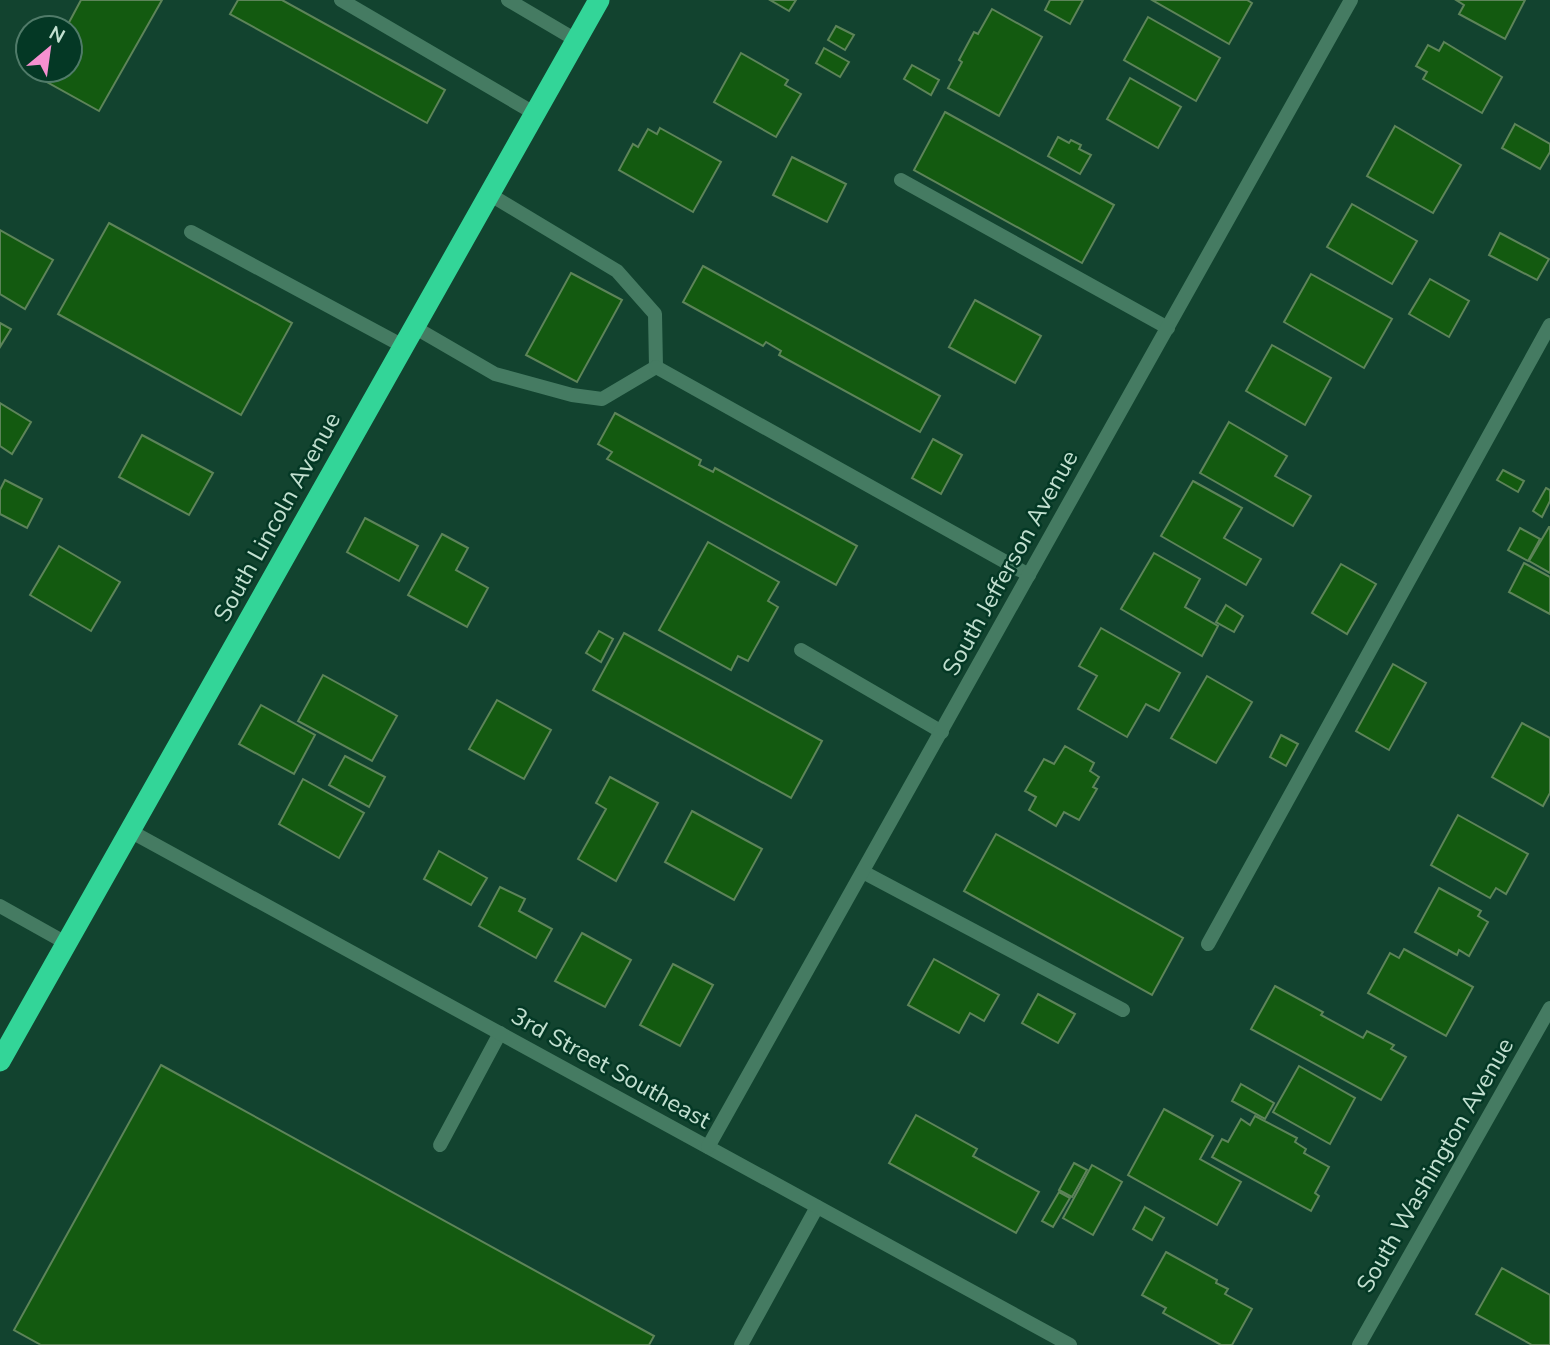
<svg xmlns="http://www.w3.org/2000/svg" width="1550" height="1345" viewBox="0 0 1550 1345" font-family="'Nunito Sans',sans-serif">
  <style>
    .building { fill: #135a10; stroke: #5d8459; stroke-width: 2 }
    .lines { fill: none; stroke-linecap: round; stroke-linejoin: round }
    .lane { stroke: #457b62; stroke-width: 14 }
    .street { stroke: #457b62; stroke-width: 14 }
    .highway { stroke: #33d598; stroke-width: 21 }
    .labels { text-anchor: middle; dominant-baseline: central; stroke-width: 5; stroke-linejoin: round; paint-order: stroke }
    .street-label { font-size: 24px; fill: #c2e0d0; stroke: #043825 }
  </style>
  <rect width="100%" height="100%" fill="#12432f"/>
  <g class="building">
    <polygon points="81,0 162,0 99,111 38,77 42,70 70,70 70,28 66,28"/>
    <polygon points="238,0 282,0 445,90 427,123 230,14"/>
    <polygon points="770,0 796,0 789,11"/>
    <polygon points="1050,0 1083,0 1070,24 1045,10"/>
    <polygon points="1152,0 1247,0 1252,3 1229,44"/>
    <polygon points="1456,0 1525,0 1505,39 1459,14 1464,5"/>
    <polygon points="992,9 1042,37 999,116 948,88 962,62 959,60 974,32 978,34"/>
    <polygon points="1148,17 1220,58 1196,101 1124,60"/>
    <polygon points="836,26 854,35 845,50 828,40"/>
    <polygon points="1444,42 1502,77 1482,113 1423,79 1427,72 1416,66 1428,45 1439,51"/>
    <polygon points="824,48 849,62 840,77 816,63"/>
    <polygon points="741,53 788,80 785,85 801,94 776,137 714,102"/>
    <polygon points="912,65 939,80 931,95 904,79"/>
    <polygon points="1130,78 1181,107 1158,148 1107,119"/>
    <polygon points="945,112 1114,205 1082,263 914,170"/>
    <polygon points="1515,124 1550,144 1550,152 1540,169 1502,148"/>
    <polygon points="1395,126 1461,165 1433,213 1367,176"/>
    <polygon points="660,128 721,162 693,212 619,170 633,144 638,147 648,129 657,134"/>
    <polygon points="1058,137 1069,143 1071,140 1081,145 1079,149 1091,155 1080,174 1048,156"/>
    <polygon points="792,157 846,184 827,222 773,195"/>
    <polygon points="1352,204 1417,241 1392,284 1327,247"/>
    <polygon points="109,223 292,323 241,415 58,314"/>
    <polygon points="0,230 53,260 25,309 0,294"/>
    <polygon points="1500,233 1549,259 1537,280 1489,255"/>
    <polygon points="703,266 940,396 920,432 779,355 781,351 766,342 763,346 683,302"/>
    <polygon points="571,273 622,300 577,382 526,355"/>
    <polygon points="1311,274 1392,319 1364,368 1284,322"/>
    <polygon points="1430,279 1469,301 1449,337 1409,314"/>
    <polygon points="975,300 1041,336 1015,383 949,347"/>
    <polygon points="0,323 11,329 0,347"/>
    <polygon points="1272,345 1331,378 1305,425 1246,391"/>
    <polygon points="0,403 31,422 12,454 0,446"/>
    <polygon points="615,413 701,460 699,465 713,472 715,468 857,546 836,585 607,459 612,452 598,444"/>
    <polygon points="1229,422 1287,456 1275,476 1311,496 1293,526 1200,473"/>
    <polygon points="142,435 213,473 189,515 119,477"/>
    <polygon points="933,439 962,455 941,494 912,478"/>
    <polygon points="1503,470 1524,481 1518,492 1497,480"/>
    <polygon points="5,480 42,499 27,528 0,514 0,490"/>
    <polygon points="1193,481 1242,508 1224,538 1261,559 1246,585 1161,536"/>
    <polygon points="1546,488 1550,490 1550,501 1542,517 1533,511"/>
    <polygon points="365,518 418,546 399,581 347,552"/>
    <polygon points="1549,527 1550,527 1550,573 1529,561"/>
    <polygon points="1520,528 1540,539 1528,561 1508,550"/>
    <polygon points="442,534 468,548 456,570 488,588 467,627 408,595"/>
    <polygon points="708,542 779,582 768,601 778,607 748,661 738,656 731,670 659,630"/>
    <polygon points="59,546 120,582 91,631 30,595"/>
    <polygon points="1154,553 1200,579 1185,607 1218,626 1202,656 1121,609"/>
    <polygon points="1524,563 1550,577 1550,614 1509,592"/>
    <polygon points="1341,564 1376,584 1347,634 1312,613"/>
    <polygon points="1226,605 1243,616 1234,632 1216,622"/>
    <polygon points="1101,628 1180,673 1159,711 1146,704 1127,737 1078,709 1097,676 1079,666"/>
    <polygon points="599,631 613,639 601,662 586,653"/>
    <polygon points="624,633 822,741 791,798 593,690"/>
    <polygon points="1393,664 1426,683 1389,750 1356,731"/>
    <polygon points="323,675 397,716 372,761 298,721"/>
    <polygon points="1207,676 1252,702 1216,763 1171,738"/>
    <polygon points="497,700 551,730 524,779 469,749"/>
    <polygon points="261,705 315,735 294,774 239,744"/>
    <polygon points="1522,723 1550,738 1550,793 1543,806 1492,777"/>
    <polygon points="1281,735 1298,744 1286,766 1270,757"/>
    <polygon points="1065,746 1094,763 1090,771 1099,777 1093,787 1097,789 1079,820 1064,812 1056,826 1029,810 1036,797 1025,791 1044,759 1054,764"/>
    <polygon points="345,756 385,777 369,807 329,785"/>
    <polygon points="610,777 658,803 616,881 578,859 606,809 596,803"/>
    <polygon points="303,779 364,813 339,858 279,824"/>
    <polygon points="692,811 762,849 734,900 665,862"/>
    <polygon points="1458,815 1528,854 1506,894 1496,888 1490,898 1431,865"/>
    <polygon points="996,834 1183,938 1152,995 964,891"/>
    <polygon points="439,851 487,878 471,905 424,879"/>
    <polygon points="500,887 525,899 519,911 552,929 536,958 479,926"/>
    <polygon points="1439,888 1481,911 1478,916 1488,922 1469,956 1459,950 1457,955 1415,932"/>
    <polygon points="582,933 631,960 605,1007 555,981"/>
    <polygon points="1404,949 1473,987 1446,1036 1368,993 1390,953 1399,958"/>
    <polygon points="934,959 999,995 984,1021 970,1013 959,1033 908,1005"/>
    <polygon points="673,964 713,985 680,1046 640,1025"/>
    <polygon points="1275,986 1323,1012 1321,1015 1363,1038 1367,1031 1394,1045 1391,1049 1406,1057 1381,1100 1251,1029"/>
    <polygon points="1038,994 1075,1014 1058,1043 1022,1023"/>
    <polygon points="161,1065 654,1336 649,1345 41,1345 14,1330"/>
    <polygon points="1299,1066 1355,1098 1330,1144 1273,1112"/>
    <polygon points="1241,1084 1274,1103 1265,1119 1232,1101"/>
    <polygon points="1164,1109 1213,1136 1200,1159 1241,1182 1217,1225 1128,1175"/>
    <polygon points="916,1115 977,1149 973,1156 1039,1192 1016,1233 889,1163"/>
    <polygon points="1255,1116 1297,1138 1295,1142 1306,1149 1304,1153 1329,1167 1315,1193 1319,1196 1311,1211 1212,1157 1222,1139 1228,1142 1241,1119 1250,1125"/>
    <polygon points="1074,1163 1087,1170 1072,1197 1059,1190"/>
    <polygon points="1092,1165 1122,1182 1093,1235 1063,1218"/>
    <polygon points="1059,1192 1070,1198 1053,1227 1042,1221"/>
    <polygon points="1145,1207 1164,1218 1152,1240 1133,1229"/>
    <polygon points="1166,1252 1217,1280 1216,1283 1228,1289 1225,1294 1252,1309 1232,1345 1221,1345 1163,1313 1166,1308 1142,1295"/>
    <polygon points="1502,1268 1550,1295 1550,1345 1532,1345 1476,1314"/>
  </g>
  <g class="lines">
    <g class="lane">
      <polyline points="341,0 534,113"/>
      <polyline points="508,0 576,40"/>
      <polyline points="901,180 1168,328"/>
      <polyline points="489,194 617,271 655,314 656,367"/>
      <polyline points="191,232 403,346"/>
      <polyline points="414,327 495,374 572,395 602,399 656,367"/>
      <polyline points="656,367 1029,575"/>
      <polyline points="801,650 942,732"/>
      <polyline points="863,872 1123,1010"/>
      <polyline points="1208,944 1550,325"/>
      <polyline points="440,1145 500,1033"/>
      <polyline points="741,1345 817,1207"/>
    </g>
    <g class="street">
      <polyline points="130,831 1070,1345"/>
      <polyline points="0,906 66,943"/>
      <polyline points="708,1147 1351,0"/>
      <polyline points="1359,1345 1550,1008"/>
    </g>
    <polyline class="highway" points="0,1061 599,0"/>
  </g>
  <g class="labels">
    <g class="street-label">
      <text transform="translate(277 517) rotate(-61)">South Lincoln Avenue</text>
      <text transform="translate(1010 563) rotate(-61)">South Jefferson Avenue</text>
      <text transform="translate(611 1068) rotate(29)">3rd Street Southeast</text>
      <text transform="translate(1435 1165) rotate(-60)">South Washington Avenue</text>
    </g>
  </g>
  <g transform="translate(49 49) rotate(29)"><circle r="33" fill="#043825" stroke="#507b69" stroke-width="2"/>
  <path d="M0-5L12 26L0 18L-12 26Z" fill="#f690d0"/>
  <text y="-10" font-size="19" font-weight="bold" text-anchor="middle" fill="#c2e0d0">N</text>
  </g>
</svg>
